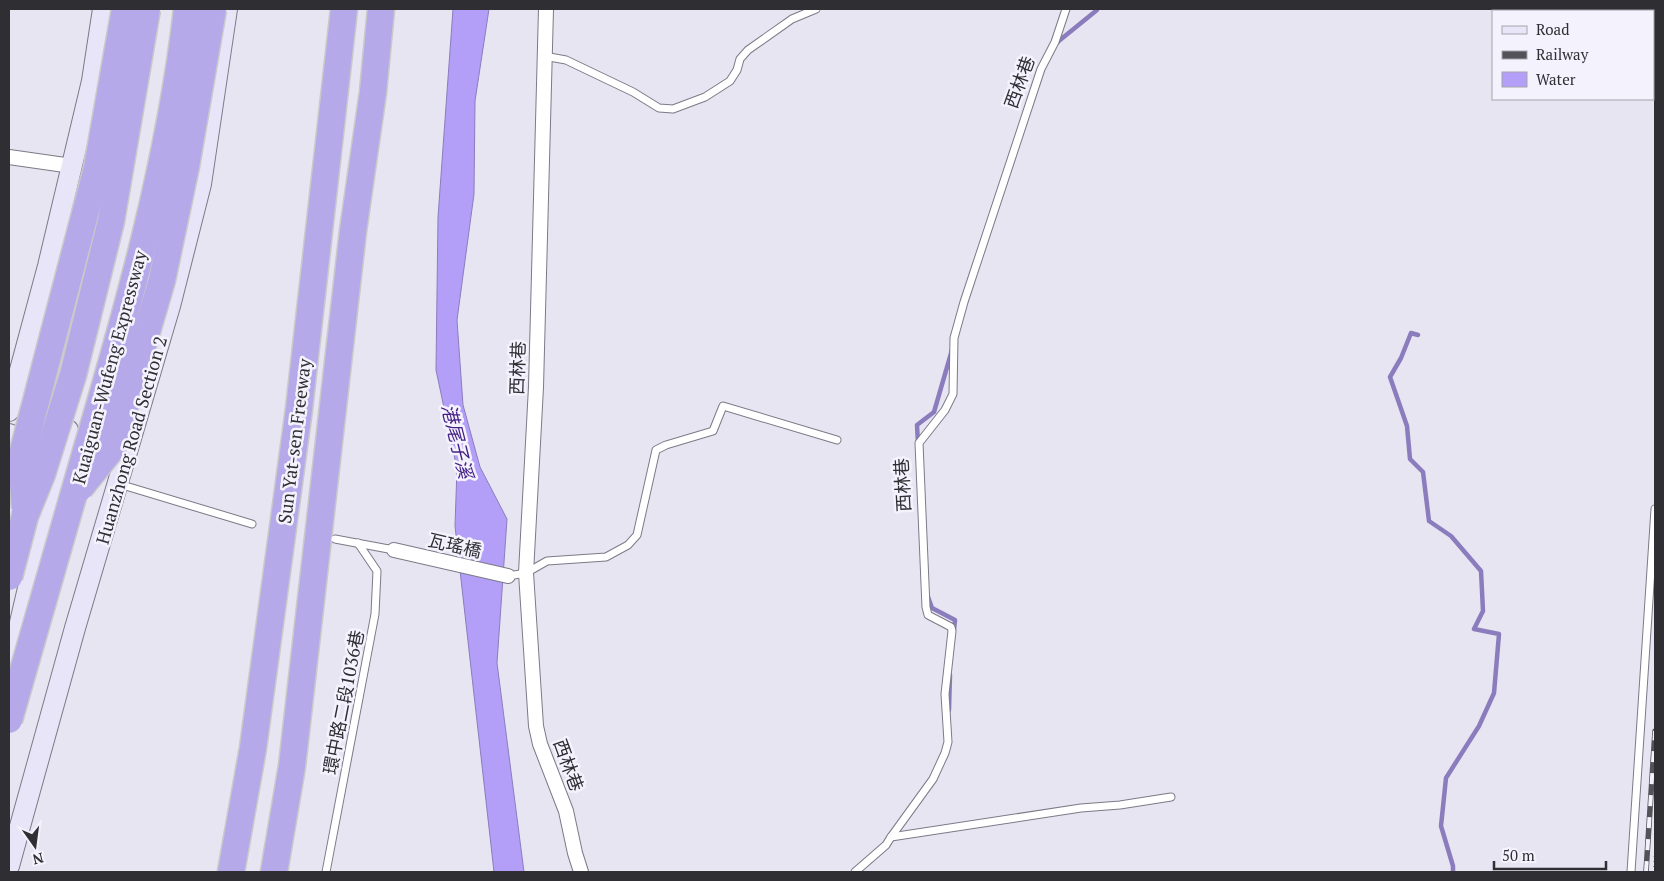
<svg xmlns="http://www.w3.org/2000/svg" width="1664" height="881" viewBox="0 0 1664 881" font-family="'PT Serif','Noto Sans TC',serif">
  <style>
    .water { fill: #b39ff8; stroke: #8b7dbd }
    .lines { fill: none; stroke-linecap: round; stroke-linejoin: round }
    .stream { stroke: #8b7dbd; stroke-width: 4.5 }
    .lane-casing { stroke: #7c7a86; stroke-width: 9 }
    .street-casing { stroke: #7c7a86; stroke-width: 16 }
    .secondary-casing { stroke: #7c7a86; stroke-width: 22 }
    .highway-casing { stroke: #c9c9ca; stroke-width: 29 }
    .path { stroke: #918f98; stroke-width: 2.5; stroke-dasharray: 1 4; stroke-linecap: butt }
    .lane { stroke: #fff; stroke-width: 7 }
    .street { stroke: #fff; stroke-width: 14 }
    .secondary { stroke: #e9e5f9; stroke-width: 20 }
    .highway { stroke: #b6a9ea; stroke-width: 26 }
    .rail-casing { stroke: #535259; stroke-width: 5.5 }
    .rail { stroke: #f4f2fd; stroke-width: 4; stroke-dasharray: 11; stroke-linecap: butt }
    .highway-bridge-casing { stroke: #c9c9ca; stroke-width: 29; stroke-linecap: butt }
    .highway-bridge { stroke: #b6a9ea; stroke-width: 26 }
    .labels { text-anchor: middle; dominant-baseline: central; stroke-width: 5; stroke-linejoin: round; paint-order: stroke }
    .street-label { font-size: 18px; fill: #2f2e33; stroke: #f4f2fd }
    .water-label { font-size: 19px; font-style: italic; fill: #452186; stroke: #f4f2fd }
  </style>
  <rect width="100%" height="100%" fill="#e7e5f2"/>
  <polygon class="water" points="453,9 489,9 475,101 474,194 457,320 463,405 480,467 507,519 497,663 524,872 494,872 455,526 457,469 436,370 438,217"/>
  <g class="lines">
    <g class="stream">
      <polyline points="1057,43 1060,40 1097,10 1097,9"/>
      <polyline points="1418,335 1411,333 1401,358 1390,377 1407,426 1410,459 1423,472 1429,521 1451,536 1481,571 1483,611 1474,629 1499,634 1494,693 1479,726 1446,778 1441,826 1453,866 1453,872"/>
      <polyline points="918,444 917,425 934,412 952,350"/>
      <polyline points="927,594 932,608 955,620 954,630"/>
      <polyline points="949,710 950,675"/>
    </g>
    <g class="lane-casing">
      <g id="lane">
        <polyline points="544,56 566,60 633,92 659,108 673,109 705,97 730,81 737,70 740,59 748,50 792,19 816,9"/>
        <polyline points="119,484 252,524"/>
        <polyline points="335,539 394,550"/>
        <polyline points="508,576 526,573 547,561 606,557 628,545 637,535 656,450 666,445 713,431 723,406 837,440"/>
        <polyline points="891,837 1081,808 1120,805 1171,797"/>
        <polyline points="326,872 375,614 377,571 358,543"/>
        <polyline points="855,872 886,845 891,837 933,779 945,753 948,742 945,694 952,631 951,627 928,615 926,607 919,443 945,410 953,394 954,338 964,302 1041,69 1055,42 1066,9"/>
        <polyline points="1631,872 1655,509"/>
      </g>
    </g>
    <g class="street-casing">
      <g id="street">
        <polyline points="546,9 536,387 526,573 536,726 540,744 566,811 575,853 581,872"/>
        <polyline points="9,157 72,166"/>
        <polyline points="394,550 508,576"/>
      </g>
    </g>
    <g class="secondary-casing">
      <g id="secondary">
        <polyline points="9,411 48,266 92,81 103,9"/>
        <polyline points="9,434 38,445"/>
        <polyline points="9,670 38,545 58,475 68,430"/>
        <polyline points="9,866 75,628 170,306 201,184 227,9"/>
      </g>
    </g>
    <g class="highway-casing">
      <g id="highway">
        <polyline points="231,872 253,748 299,409 344,9"/>
        <polyline points="274,872 292,766 353,231 373,92 381,9"/>
      </g>
    </g>
    <polyline class="path" points="1654,872 1655,853"/>
    <use href="#lane" class="lane"/>
    <use href="#street" class="street"/>
    <use href="#secondary" class="secondary"/>
    <use href="#highway" class="highway"/>
    <g class="rail-casing">
      <polyline id="rail" points="1646,872 1655,731"/>
    </g>
    <use href="#rail" class="rail"/>
    <g class="highway-bridge-casing">
      <g id="highway-bridge">
        <polyline points="80,488 113,447 162,280 186,166 213,9"/>
        <polyline points="25,508 21,459 97,168 125,9"/>
        <polyline points="9,577 25,516 42,474 73,375 111,221 147,9"/>
        <path d="M9 720C34 633 58 546 84 458 127 312 170 161 187 9"/>
      </g>
    </g>
    <use href="#highway-bridge" class="highway-bridge"/>
  </g>
  <g class="labels">
    <g class="street-label">
      <text transform="translate(1019 82) rotate(-70)">西林巷</text>
      <text transform="translate(109 367) rotate(-75)">Kuaiguan-Wufeng Expressway</text>
      <text transform="translate(517 368) rotate(-88)">西林巷</text>
      <text transform="translate(131 440) rotate(-74)">Huanzhong Road Section 2</text>
      <text transform="translate(294 441) rotate(-83)">Sun Yat-sen Freeway</text>
      <text transform="translate(902 485) rotate(-93)">西林巷</text>
      <text transform="translate(455 545) rotate(13)">瓦瑤橋</text>
      <text transform="translate(343 702) rotate(-79)">環中路二段1036巷</text>
      <text transform="translate(569 765) rotate(70)">西林巷</text>
    </g>
    <g class="water-label">
      <text transform="translate(458 441) rotate(76)">港尾子溪</text>
    </g>
  </g>
  <rect width="1664" height="881" fill="none" stroke="#2f2e33" stroke-width="20"/>
  <rect x="1492" y="10" width="162" height="90" fill="#f4f2fd" stroke="#a5a4ac"/>
  <rect x="1502" y="26" width="25" height="8" fill="#e9e5f9" stroke="#a5a4ac"/>
  <text x="1536" y="35" font-size="15" fill="#2f2e33">Road</text>
  <rect x="1502" y="51" width="25" height="8" fill="#535259" stroke="#a5a4ac"/>
  <text x="1536" y="60" font-size="15" fill="#2f2e33">Railway</text>
  <rect x="1502" y="72" width="25" height="15" fill="#b39ff8" stroke="#a5a4ac"/>
  <text x="1536" y="85" font-size="15" fill="#2f2e33">Water</text>
  <g transform="translate(35 846) rotate(166)" stroke="#f4f2fd" stroke-width="4" paint-order="stroke">
  <path d="M0-4L9 19L0 12L-9 19Z" fill="#2f2e33"/>
  <text y="-8" font-size="14" font-weight="bold" text-anchor="middle" fill="#2f2e33">N</text>
  </g>
  <path d="M1494 861v8h112v-8" fill="none" stroke="#2f2e33" stroke-width="2.5"/>
  <text x="1502" y="861" font-size="15" fill="#2f2e33" stroke="#f4f2fd" stroke-width="4" paint-order="stroke">50 m</text>
</svg>
